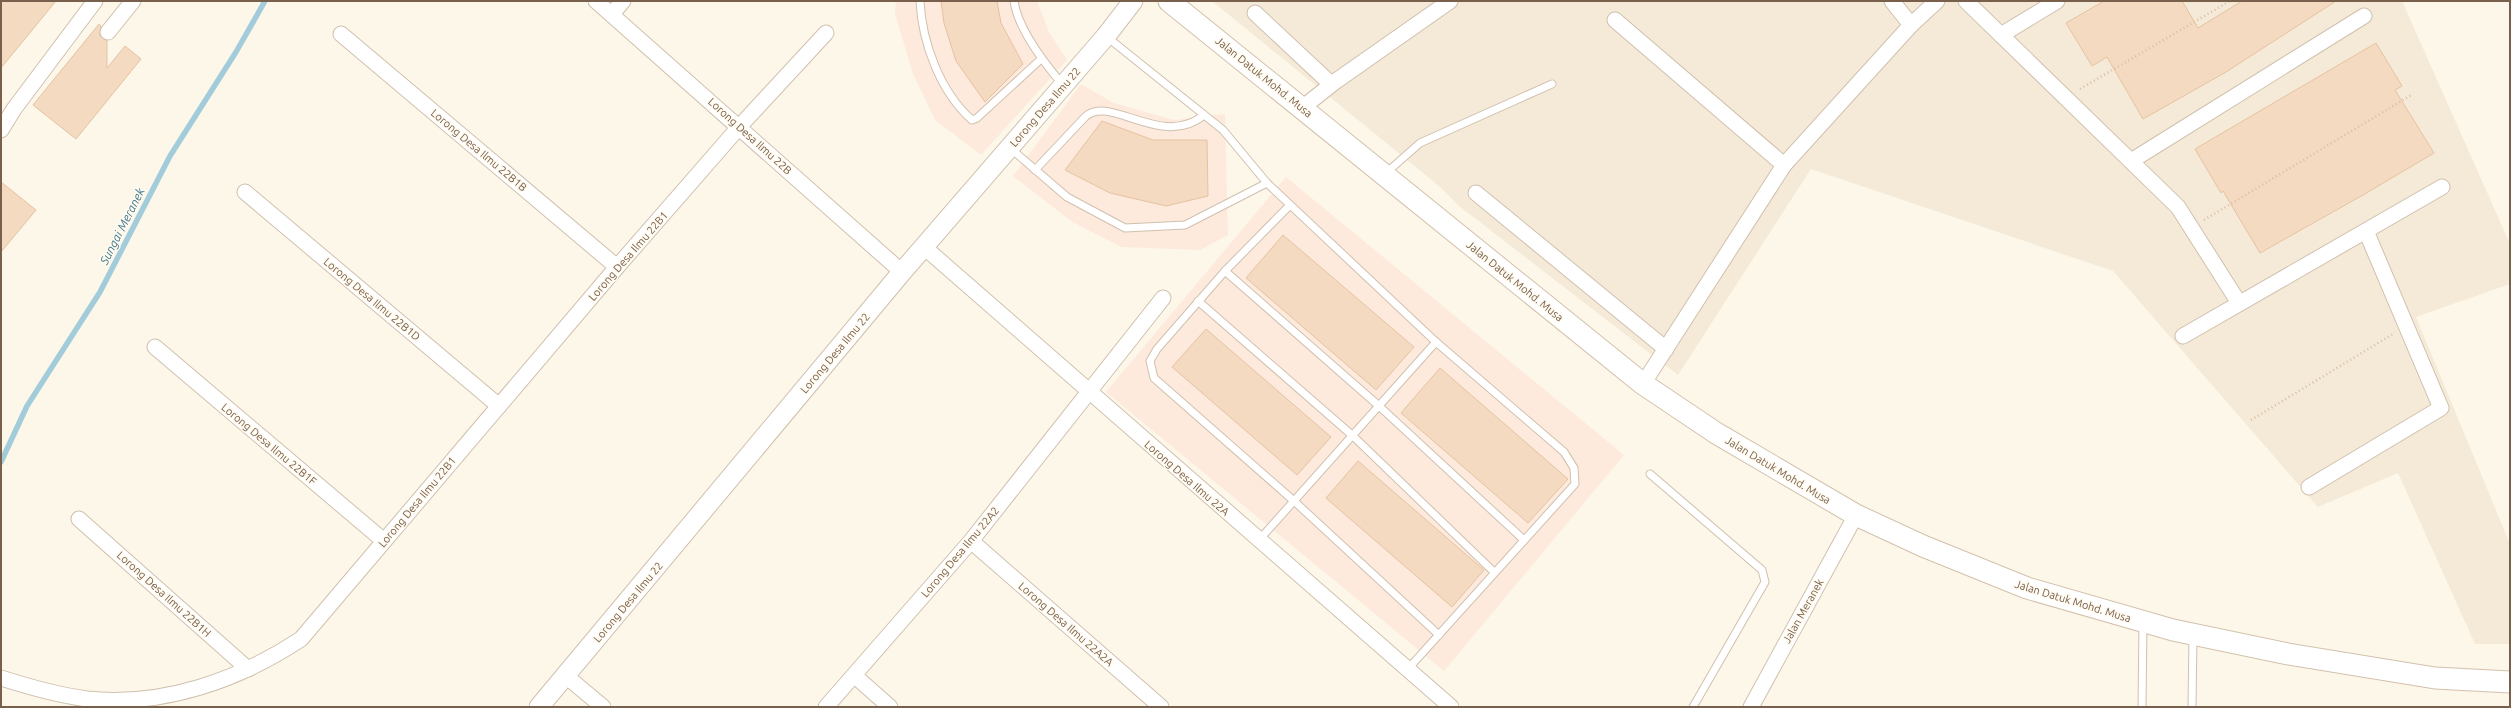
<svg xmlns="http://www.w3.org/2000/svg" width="2511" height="708" viewBox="0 0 2511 708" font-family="Ubuntu,sans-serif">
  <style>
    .residential { fill: #f5ead8 }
    .commercial { fill: #fdeadd }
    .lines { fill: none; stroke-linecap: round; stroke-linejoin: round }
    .stream { stroke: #a3ccda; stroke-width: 5.5 }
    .building { fill: #f3dac0; stroke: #e6c2a0 }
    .service-casing { stroke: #d0c0ae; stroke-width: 9 }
    .minor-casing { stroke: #d0c0ae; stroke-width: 17 }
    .tertiary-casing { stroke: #d0c0ae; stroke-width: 21 }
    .secondary-casing { stroke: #d3c1ac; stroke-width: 23 }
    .path { stroke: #d9bda3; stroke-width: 2.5; stroke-dasharray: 1 3; stroke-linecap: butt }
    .service { stroke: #fff; stroke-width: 7 }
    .minor { stroke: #fff; stroke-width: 15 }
    .tertiary { stroke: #fff; stroke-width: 19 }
    .secondary { stroke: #fff; stroke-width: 21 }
    .labels { text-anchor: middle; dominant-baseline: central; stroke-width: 3; stroke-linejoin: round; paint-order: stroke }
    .street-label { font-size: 11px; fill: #79604c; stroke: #fffbf1 }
    .water-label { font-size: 12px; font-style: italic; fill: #447a8c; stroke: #fffbf1 }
  </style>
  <rect width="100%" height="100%" fill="#fdf7ea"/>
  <polygon class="residential" points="1212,1 2402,1 2510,244 2510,284 2416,317 2510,544 2510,644 2475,644 2398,473 2318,507 2113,271 1811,169 1678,375 1459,206 1439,186"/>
  <g class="commercial">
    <polygon points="896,1 1037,1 1049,32 1067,60 981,155 935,120 913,74 895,14"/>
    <polygon points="1081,84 1114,103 1174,120 1225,114 1228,235 1200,250 1121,247 1071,221 1013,176"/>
    <polygon points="1286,177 1624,455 1444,671 1106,392"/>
  </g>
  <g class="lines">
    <polyline class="stream" points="1,462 27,406 100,292 170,156 236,52 265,1"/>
  </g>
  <g class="building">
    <polygon points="1,1 56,1 1,68"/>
    <polygon points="941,1 997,1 1001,23 1023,64 985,102 956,61 944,23"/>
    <polygon points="2104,1 2182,1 2198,28 2242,1 2336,1 2226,72 2143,119 2107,57 2092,66 2066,23"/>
    <polygon points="99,24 101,26 100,36 107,41 107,68 125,46 141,59 76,139 33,105"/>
    <polygon points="2376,43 2402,86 2395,90 2434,153 2363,195 2260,253 2223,191 2221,193 2195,149"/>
    <polygon points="1102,121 1153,140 1207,140 1208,196 1166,206 1110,193 1065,170"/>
    <polygon points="1,182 36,210 1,252"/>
    <polygon points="1283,235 1414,347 1376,390 1246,278"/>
    <polygon points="1206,329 1331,437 1297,475 1172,367"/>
    <polygon points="1440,368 1568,479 1528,523 1401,413"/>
    <polygon points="1358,461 1484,570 1452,607 1326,498"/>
  </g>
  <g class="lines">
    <g class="service-casing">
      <g id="service">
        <path d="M920 1C922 42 940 92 972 120L977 118 1041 59"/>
        <path d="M1014 1C1018 29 1045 64 1063 85"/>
        <polyline points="1107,37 1223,130 1267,183 1436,342 1564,452 1574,468 1575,484 1407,670"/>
        <polyline points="1010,148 1067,197 1125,228 1185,225 1267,183"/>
        <path d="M1035 170 1085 117C1109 93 1162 150 1204 115"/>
        <polyline points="1386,173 1420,143 1552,84"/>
        <polyline points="1290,205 1225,271 1157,349 1150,361 1154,378 1294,501 1439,635"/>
        <polyline points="1225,271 1379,406 1524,540"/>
        <polyline points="1198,301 1353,436 1494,572"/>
        <polyline points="1650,474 1762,570 1765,582 1693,707"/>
        <polyline points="1259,540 1436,342"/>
        <polyline points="2142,707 2143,623"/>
        <polyline points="2192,707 2193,635"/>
      </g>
    </g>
    <g class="minor-casing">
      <g id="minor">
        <polyline points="596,1 902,272"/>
        <polyline points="1892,1 1911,25"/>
        <polyline points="1966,1 2178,207 2239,303"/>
        <polyline points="1255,13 1331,84"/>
        <polyline points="612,14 623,1"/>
        <polyline points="1615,20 1784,165"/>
        <polyline points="108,32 133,1"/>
        <polyline points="341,34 617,267"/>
        <polyline points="2001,35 2057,1"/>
        <polyline points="1302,108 1336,81 1450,1"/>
        <polyline points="1,130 14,109 95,1"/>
        <polyline points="2131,161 2364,16"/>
        <polyline points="245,192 499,406"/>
        <polyline points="1476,193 1666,349"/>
        <polyline points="924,247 1451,707"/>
        <polyline points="2183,336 2442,187"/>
        <polyline points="155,347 384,541"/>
        <polyline points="1643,384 1784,165 1911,25 1937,1"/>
        <polyline points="2309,487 2441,408 2366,231"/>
        <polyline points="79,519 248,669"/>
        <polyline points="971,541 1161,707"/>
        <polyline points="566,676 603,707"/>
        <polyline points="855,676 890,707"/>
        <path d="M1 678C29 687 57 695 87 699 163 707 239 680 301 639L617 267 740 126 826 33"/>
        <polyline points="826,707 971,541 1163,298"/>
        <polyline points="1751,707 1856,515"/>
      </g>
    </g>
    <g class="tertiary-casing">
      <polyline id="tertiary" points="539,707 902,272 1106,36 1133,1"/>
    </g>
    <g class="secondary-casing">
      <polyline id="secondary" points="1169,1 1643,384 1716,433 1856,515 1923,546 2027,588 2173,630 2288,654 2435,678 2510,682"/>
    </g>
    <g class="path">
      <polyline points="2080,89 2230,1"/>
      <polyline points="2204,220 2413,94"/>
      <polyline points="2251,420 2393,334"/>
    </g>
    <use href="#service" class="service"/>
    <use href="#minor" class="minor"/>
    <use href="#tertiary" class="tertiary"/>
    <use href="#secondary" class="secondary"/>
  </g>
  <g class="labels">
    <g class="street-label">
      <text transform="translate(1264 77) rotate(39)">Jalan Datuk Mohd. Musa</text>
      <text transform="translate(1045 107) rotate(-49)">Lorong Desa Ilmu 22</text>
      <text transform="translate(750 136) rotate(42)">Lorong Desa Ilmu 22B</text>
      <text transform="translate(479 150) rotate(40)">Lorong Desa Ilmu 22B1B</text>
      <text transform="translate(628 256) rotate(-49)">Lorong Desa Ilmu 22B1</text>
      <text transform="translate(1515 281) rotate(39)">Jalan Datuk Mohd. Musa</text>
      <text transform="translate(372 299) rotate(40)">Lorong Desa Ilmu 22B1D</text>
      <text transform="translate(835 353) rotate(-50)">Lorong Desa Ilmu 22</text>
      <text transform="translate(269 444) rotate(40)">Lorong Desa Ilmu 22B1F</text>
      <text transform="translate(1778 470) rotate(31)">Jalan Datuk Mohd. Musa</text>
      <text transform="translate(1187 478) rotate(41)">Lorong Desa Ilmu 22A</text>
      <text transform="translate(417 502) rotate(-50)">Lorong Desa Ilmu 22B1</text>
      <text transform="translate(960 552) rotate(-50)">Lorong Desa Ilmu 22A2</text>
      <text transform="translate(164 594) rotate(42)">Lorong Desa Ilmu 22B1H</text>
      <text transform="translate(2073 601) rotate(17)">Jalan Datuk Mohd. Musa</text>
      <text transform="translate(628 602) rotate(-50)">Lorong Desa Ilmu 22</text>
      <text transform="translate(1803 611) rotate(-61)">Jalan Meranek</text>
      <text transform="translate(1066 624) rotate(41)">Lorong Desa Ilmu 22A2A</text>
    </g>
    <g class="water-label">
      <text transform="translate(122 226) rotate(-63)">Sungai Meranek</text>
    </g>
  </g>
  <rect width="2511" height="708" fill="none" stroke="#79604c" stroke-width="4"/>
</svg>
